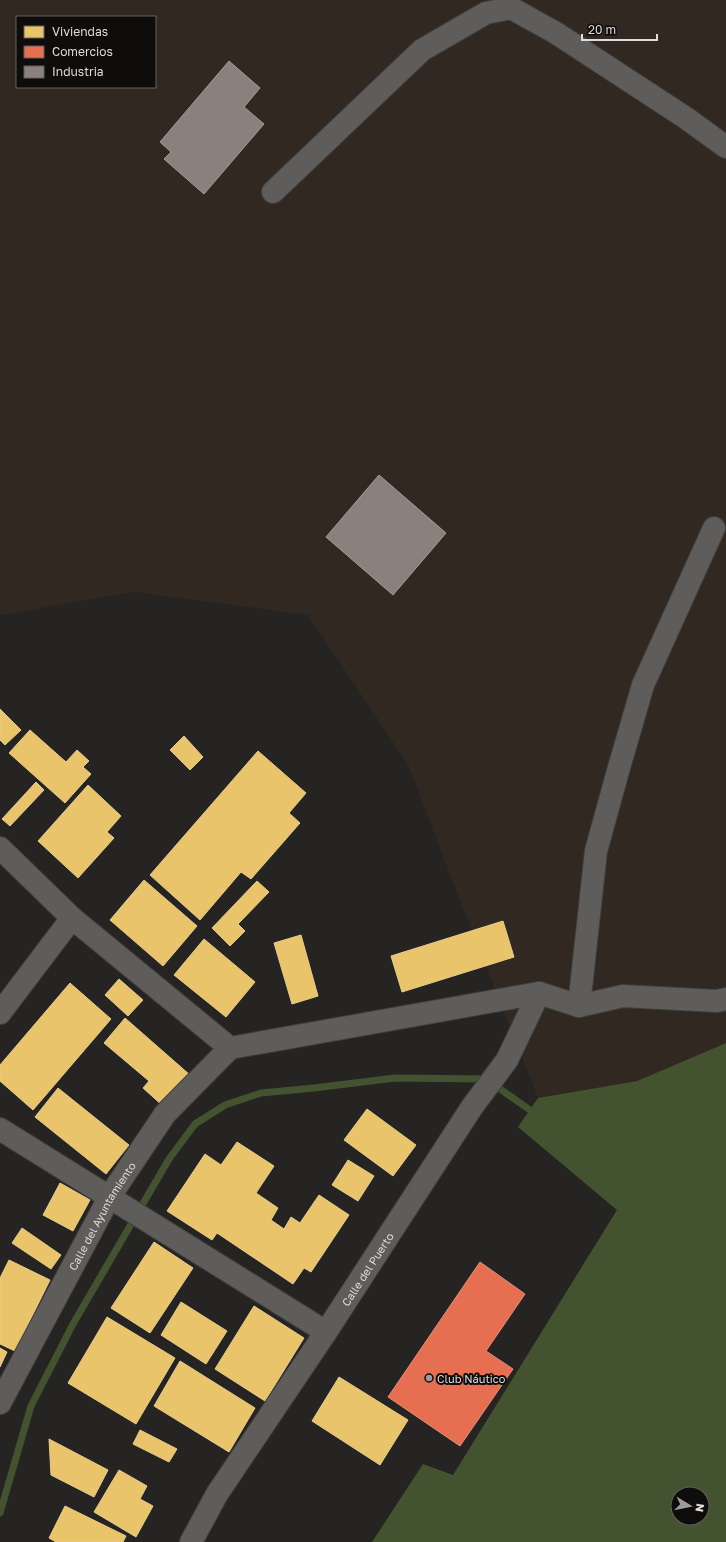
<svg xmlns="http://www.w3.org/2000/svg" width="726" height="1542" viewBox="0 0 726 1542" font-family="'Golos Text',sans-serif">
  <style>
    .built { fill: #302821; fill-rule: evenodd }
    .water { fill: #44532f; fill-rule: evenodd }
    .homes { fill: #e9c46a; stroke: #e6cc8c }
    .shops { fill: #e76f51; stroke: #e5907a }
    .industry { fill: #8a817c; stroke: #a49d98 }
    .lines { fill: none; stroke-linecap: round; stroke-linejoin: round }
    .stream { stroke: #44532f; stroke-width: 7 }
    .minor-casing { stroke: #413f3d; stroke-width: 24 }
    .minor { stroke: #5e5d5c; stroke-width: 22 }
    .poi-dot { fill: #9e9c9a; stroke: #0f0d0c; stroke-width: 1.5 }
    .labels { text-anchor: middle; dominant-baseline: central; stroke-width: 4; stroke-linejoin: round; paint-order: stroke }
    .street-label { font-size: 11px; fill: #dfddda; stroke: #0f0d0c }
    .poi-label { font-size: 11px; fill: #dfddda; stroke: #0f0d0c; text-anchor: start }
  </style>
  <rect width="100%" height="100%" fill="#262422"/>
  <path class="built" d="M0 0H726V1043L637 1081 538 1098 449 872 409 766 308 615 135 592 0 615ZM17 17H155V87H17Z"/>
  <path class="water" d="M726 1043V1542H372L423 1464 453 1475 617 1210 518 1127 538 1098 637 1081ZM678 1494H702V1518H678Z"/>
  <g class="homes">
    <polygon points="0,709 21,730 5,745 0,740"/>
    <polygon points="30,730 66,762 77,750 89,761 83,767 91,774 65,803 9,753"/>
    <polygon points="184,736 203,757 190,770 170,750"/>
    <polygon points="258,751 306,793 289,813 300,823 251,879 241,872 200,920 150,875"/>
    <polygon points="36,782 44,790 10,826 2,819"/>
    <polygon points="88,785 121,816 107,832 114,838 78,878 38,841"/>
    <polygon points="144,880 197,926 163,966 110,920"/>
    <polygon points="257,881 269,892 238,924 245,931 230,946 212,928"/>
    <polygon points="503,921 514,957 402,992 391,956"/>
    <polygon points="301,935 318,996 292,1004 274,943"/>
    <polygon points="204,939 255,982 226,1017 174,975"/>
    <polygon points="119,979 143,1000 128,1016 105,995"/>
    <polygon points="70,983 111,1019 33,1110 0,1081 0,1065"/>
    <polygon points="125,1018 190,1075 163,1106 143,1088 149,1081 104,1043"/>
    <polygon points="58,1088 129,1145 106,1174 35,1117"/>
    <polygon points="367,1109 416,1145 393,1176 344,1140"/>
    <polygon points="237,1142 274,1166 256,1193 278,1208 271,1220 284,1229 291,1217 300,1223 319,1195 349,1215 311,1272 304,1268 293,1284 217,1233 212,1240 167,1211 205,1154 221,1165"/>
    <polygon points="348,1160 374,1176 358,1201 332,1185"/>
    <polygon points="60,1183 90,1200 73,1231 43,1215"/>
    <polygon points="22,1228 61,1255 51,1269 12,1243"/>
    <polygon points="154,1242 193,1268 150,1333 111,1308"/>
    <polygon points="9,1260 50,1280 15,1351 0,1344 0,1278"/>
    <polygon points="181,1302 227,1331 206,1364 161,1335"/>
    <polygon points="254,1306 304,1338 265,1401 215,1369"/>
    <polygon points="107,1317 175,1358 136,1424 68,1383"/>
    <polygon points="0,1348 7,1352 0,1367"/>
    <polygon points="180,1361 255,1408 229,1452 154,1406"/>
    <polygon points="339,1377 408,1420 380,1465 312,1421"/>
    <polygon points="140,1430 177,1449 169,1462 133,1444"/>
    <polygon points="49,1439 108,1470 94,1497 51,1475"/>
    <polygon points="119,1470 147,1486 140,1499 153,1506 136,1537 94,1512"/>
    <polygon points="65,1506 126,1536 123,1542 56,1542 49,1538"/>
  </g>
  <polygon class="shops" points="480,1262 525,1294 486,1351 513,1369 460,1446 388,1397"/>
  <g class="industry">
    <polygon points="229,61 260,88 244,107 264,124 204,194 164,159 171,152 160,142"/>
    <polygon points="379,475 446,533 393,595 326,537"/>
  </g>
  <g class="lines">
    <polyline class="stream" points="0,1513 31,1406 73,1324 169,1159 195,1124 225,1105 261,1093 314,1088 395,1078 486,1079 530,1110"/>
    <g class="minor-casing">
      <g id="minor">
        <polyline points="273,192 422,50 486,13 511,8 556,33 686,118 726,147"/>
        <polyline points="0,848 72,918 230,1048"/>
        <polyline points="579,1006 596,851 618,771 643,685 714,528"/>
        <polyline points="0,1013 72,918"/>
        <polyline points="230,1048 539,993 579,1006 623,996 717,1001 726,999"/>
        <polyline points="0,1129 326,1332"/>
        <path id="s1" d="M0 1403 110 1196 165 1114 230 1048"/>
        <path id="s2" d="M191 1542 217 1494 326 1332 472 1107 507 1060 539 993"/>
      </g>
    </g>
    <use href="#minor" class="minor"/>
  </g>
  <circle class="poi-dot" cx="429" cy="1378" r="4"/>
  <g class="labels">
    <g class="street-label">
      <text stroke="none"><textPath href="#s1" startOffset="213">Calle del Ayuntamiento</textPath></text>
      <text stroke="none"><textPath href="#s2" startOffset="325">Calle del Puerto</textPath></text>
    </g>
    <g class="poi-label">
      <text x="437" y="1378">Club Náutico</text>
    </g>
  </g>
  <rect x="16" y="16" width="140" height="72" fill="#0f0d0c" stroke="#62605e"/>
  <rect x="24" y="26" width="20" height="12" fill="#e9c46a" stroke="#62605e"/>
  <text x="52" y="36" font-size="12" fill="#dfddda">Viviendas</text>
  <rect x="24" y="46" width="20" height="12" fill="#e76f51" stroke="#62605e"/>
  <text x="52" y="56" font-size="12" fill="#dfddda">Comercios</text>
  <rect x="24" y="66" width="20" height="12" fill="#8a817c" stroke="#62605e"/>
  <text x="52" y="76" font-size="12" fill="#dfddda">Industria</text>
  <g transform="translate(690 1506) rotate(100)"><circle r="19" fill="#0f0d0c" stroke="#62605e"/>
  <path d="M0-3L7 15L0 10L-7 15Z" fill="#9e9c9a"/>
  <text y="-6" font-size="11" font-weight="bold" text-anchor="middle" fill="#dfddda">N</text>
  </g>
  <path d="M582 34v6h75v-6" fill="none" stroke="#dfddda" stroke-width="2"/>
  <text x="588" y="34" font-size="12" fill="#dfddda" stroke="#0f0d0c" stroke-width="3" paint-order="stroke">20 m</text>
</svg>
